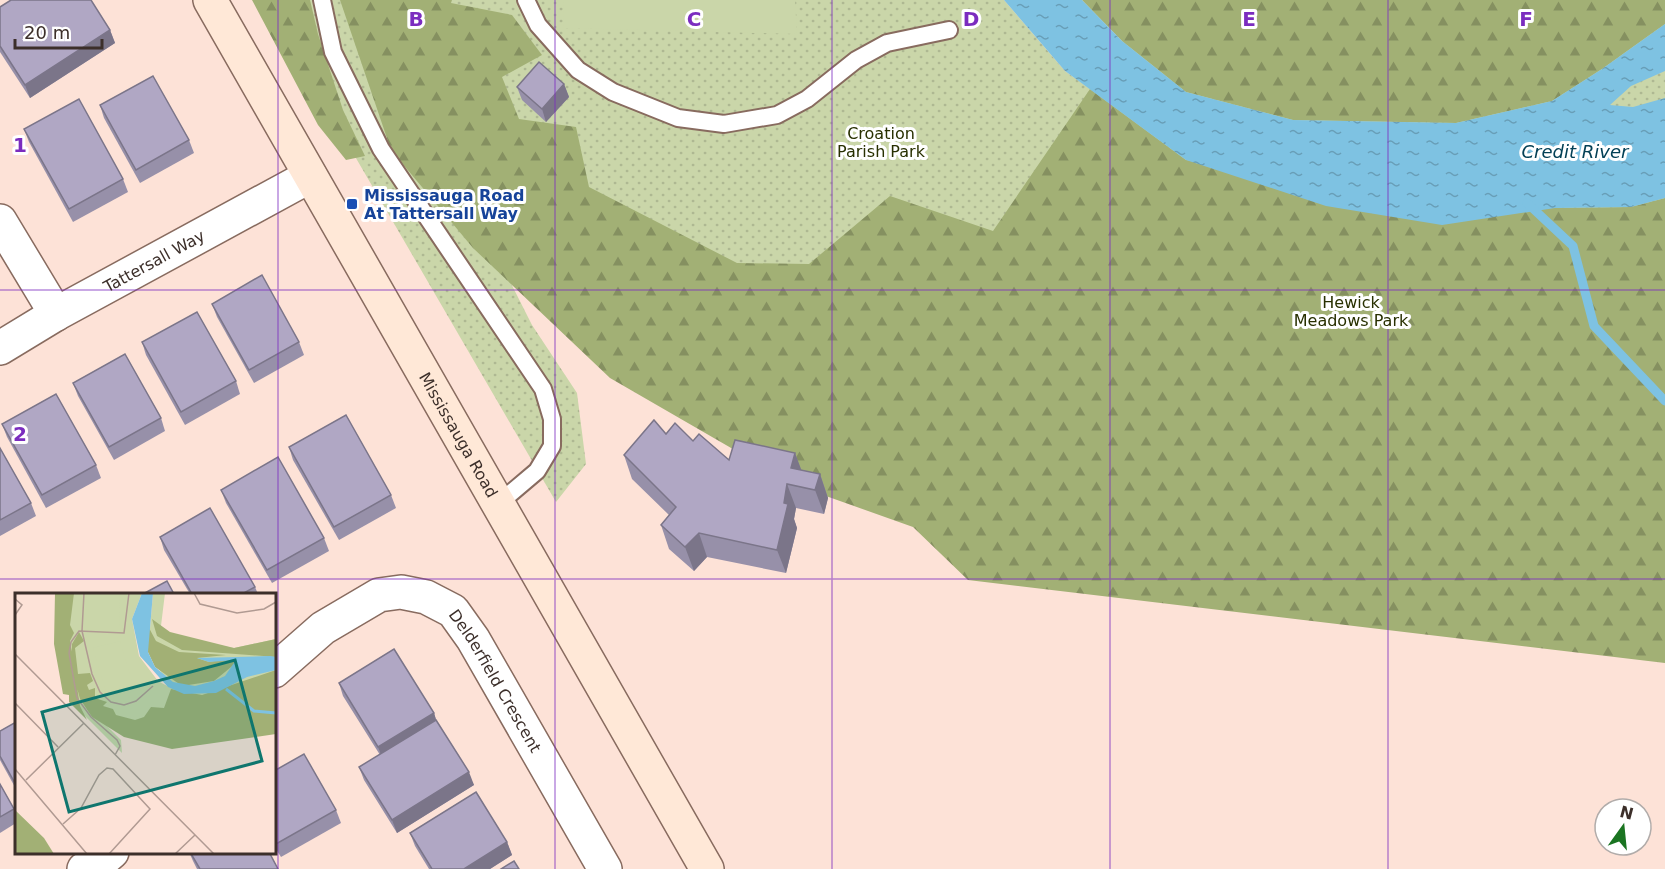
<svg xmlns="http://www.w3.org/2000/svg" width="1665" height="869" viewBox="0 0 1665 869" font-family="'DejaVu Sans',sans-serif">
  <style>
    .grass { fill: url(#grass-dots) }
    .forest { fill: url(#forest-firs) }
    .pitch { fill: #cad6a9 }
    .water { fill: url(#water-ripples) }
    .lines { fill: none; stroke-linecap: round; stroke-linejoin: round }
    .stream { stroke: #7ec2e2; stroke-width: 9 }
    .lane-casing { stroke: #886b5f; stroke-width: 20 }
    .street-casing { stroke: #886b5f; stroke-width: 36 }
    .secondary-casing { stroke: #886b5f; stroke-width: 36 }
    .lane { stroke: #fff; stroke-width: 16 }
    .street { stroke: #fff; stroke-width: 33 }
    .secondary { stroke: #ffe8d7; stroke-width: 33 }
    .wall { fill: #9790a9 }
    .shaded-wall { fill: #7b7589 }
    .building { fill: #b0a7c4; stroke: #7b7589; stroke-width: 1.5 }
    .grid { fill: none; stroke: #7b2cbf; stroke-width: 1.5; stroke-opacity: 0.55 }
    .transit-dot { fill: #1a4fb4; stroke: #fff; stroke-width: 2 }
    .labels { text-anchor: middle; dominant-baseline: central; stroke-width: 6; stroke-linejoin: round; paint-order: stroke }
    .park-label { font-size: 16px; fill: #283001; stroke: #fff }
    .transit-label { font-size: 16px; font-weight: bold; fill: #164399; stroke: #fff; text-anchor: start }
    .street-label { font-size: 16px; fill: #3c2f2a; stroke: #fff }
    .water-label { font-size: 18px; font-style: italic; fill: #034056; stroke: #fff }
    .inset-river { fill: none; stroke: #7ec2e2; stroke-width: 3 }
    .inset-road { fill: none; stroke: #b09a92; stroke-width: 1.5 }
    .view { fill: #0f766e; fill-opacity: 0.15; stroke: #0f766e; stroke-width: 3 }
    .inset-edge { fill: none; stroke: #3c2f2a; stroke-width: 3 }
    .grid-label { font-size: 20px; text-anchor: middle; font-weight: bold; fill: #7b2cbf; stroke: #fff; stroke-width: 6; stroke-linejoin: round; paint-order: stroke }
  </style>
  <defs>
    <pattern id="grass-dots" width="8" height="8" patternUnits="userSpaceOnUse" patternTransform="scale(1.5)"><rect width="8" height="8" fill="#cad6a9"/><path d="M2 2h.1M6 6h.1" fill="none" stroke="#aeb892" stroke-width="1.8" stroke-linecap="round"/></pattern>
    <pattern id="forest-firs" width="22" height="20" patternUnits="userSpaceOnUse" patternTransform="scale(1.5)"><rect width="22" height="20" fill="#a2b075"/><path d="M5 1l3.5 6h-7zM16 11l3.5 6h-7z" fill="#859060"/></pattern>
    <pattern id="water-ripples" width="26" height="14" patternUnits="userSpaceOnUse" patternTransform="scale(1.5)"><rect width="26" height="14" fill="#7ec2e2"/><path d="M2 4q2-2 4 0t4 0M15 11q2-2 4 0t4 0" fill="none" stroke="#689eb7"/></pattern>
  </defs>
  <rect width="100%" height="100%" fill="#fde2d7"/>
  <polygon class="grass" points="264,0 1004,0 1065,71 1090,89 1122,41 1082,0 1665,0 1665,663 940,310 493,248 532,325 577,393 586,464 556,502"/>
  <g class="forest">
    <polygon points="252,0 310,0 318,34 343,110 365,156 346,160 318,125"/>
    <polygon points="340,0 452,0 451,3 512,15 542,55 502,77 519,119 576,127 589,187 737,263 809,264 890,196 993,231 1090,89 1186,160 1555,208 1631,207 1665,198 1665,663 968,580 913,527 795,485 610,378 473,248 391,150"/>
    <polygon points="1082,0 1665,0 1665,24 1602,69 1552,101 1456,123 1293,120 1186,92 1122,41"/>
  </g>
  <polygon class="pitch" points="563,0 795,0 797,34 564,28"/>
  <polygon class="water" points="1004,0 1082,0 1122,41 1186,92 1293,120 1456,123 1552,101 1602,69 1665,24 1665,71 1631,86 1610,105 1633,107 1665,98 1665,198 1631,207 1555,208 1442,225 1326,206 1186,160 1065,71"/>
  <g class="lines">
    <polyline class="stream" points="1527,203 1573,246 1594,326 1665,401"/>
    <g class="lane-casing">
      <g id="lane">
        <polyline points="322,0 333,52 381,149 543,389 552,419 552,446 537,471 498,504"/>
        <polyline points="526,0 538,25 578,70 613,92 678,118 724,124 777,115 807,99 856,60 887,43 949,30"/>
      </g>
    </g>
    <g class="street-casing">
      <g id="street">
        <polyline points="0,221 56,314"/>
        <path id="s1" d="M0 348 56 314 310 176"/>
        <path id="s2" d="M274 671 323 628 379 595 401 592 426 597 453 611 473 639 605 869"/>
        <polyline points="84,869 105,858 112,852"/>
      </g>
    </g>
    <g class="secondary-casing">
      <g id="secondary">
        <path id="s3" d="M210 0 707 869"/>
      </g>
    </g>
    <use href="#lane" class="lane"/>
    <use href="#street" class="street"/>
    <use href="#secondary" class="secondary"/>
  </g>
  <g class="wall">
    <polygon points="0,7 110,30 115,43 30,98 0,52"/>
    <polygon points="564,84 569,97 546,122 522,100 517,87"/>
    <polygon points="100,105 189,140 194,153 140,183 104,118"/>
    <polygon points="24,129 123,179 128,192 73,222 29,142"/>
    <polygon points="212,304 299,342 304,355 254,383 217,317"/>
    <polygon points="142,342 236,381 240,394 185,425 146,355"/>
    <polygon points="73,383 161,418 165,431 114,460 78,396"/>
    <polygon points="2,424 96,465 101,478 46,508 7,437"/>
    <polygon points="666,434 693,441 729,460 795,453 801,470 820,474 828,498 824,514 796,508 794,519 797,528 786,573 707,557 694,571 669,549 661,525 669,515 632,479 624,455"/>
    <polygon points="289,447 391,495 396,508 339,540 293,460"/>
    <polygon points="0,448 31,503 36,516 0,536"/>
    <polygon points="221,490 324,538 329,551 272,583 226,503"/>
    <polygon points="160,537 255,587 258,594 190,594 164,550"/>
    <polygon points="339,683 434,713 436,720 474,785 397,833 364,780 359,767 380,755 343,696"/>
    <polygon points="16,722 16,789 0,760 0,731"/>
    <polygon points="274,771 336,810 341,823 281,857 274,846"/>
    <polygon points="0,784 14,809 16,814 16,823 0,833"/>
    <polygon points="410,833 507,842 512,855 490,869 429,869 415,846"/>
    <polygon points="189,852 269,852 278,869 197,869 193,861"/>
  </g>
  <g class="shaded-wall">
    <polygon points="110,30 115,43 30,98 25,85"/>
    <polygon points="564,84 569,97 546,122 542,109"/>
    <polygon points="795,453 804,477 791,468"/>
    <polygon points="820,474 828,498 824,514 815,490"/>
    <polygon points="787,484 796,508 794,519 797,528 786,573 777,550"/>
    <polygon points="699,533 707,557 694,571 685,547"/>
    <polygon points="434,713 438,726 383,760 378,747"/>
    <polygon points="469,772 474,785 397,833 392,820"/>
    <polygon points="507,842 512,855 490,869 464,869"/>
  </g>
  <g class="building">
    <polygon points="11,0 91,0 110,30 25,85 0,46 0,7"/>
    <polygon points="539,62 564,84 542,109 517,87"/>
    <polygon points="153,76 189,140 136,170 100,105"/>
    <polygon points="79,99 123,179 69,209 24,129"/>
    <polygon points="262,275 299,342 249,370 212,304"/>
    <polygon points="197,312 236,381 181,412 142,342"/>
    <polygon points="125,354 161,418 109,447 73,383"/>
    <polygon points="56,394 96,465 42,495 2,424"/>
    <polygon points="346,415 391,495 334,527 289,447"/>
    <polygon points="654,420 666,434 675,423 693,441 699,434 729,460 735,440 795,453 791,468 820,474 815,490 787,484 784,503 788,504 777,550 699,533 685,547 661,525 676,507 624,455"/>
    <polygon points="0,448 31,503 0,520"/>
    <polygon points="278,457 324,538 267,570 221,490"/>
    <polygon points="210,508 255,587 242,594 192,594 160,537"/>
    <polygon points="167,581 174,594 143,594"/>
    <polygon points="394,649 434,713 378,747 339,683"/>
    <polygon points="436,720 469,772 392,820 359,767"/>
    <polygon points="16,722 16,785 0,756 0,731"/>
    <polygon points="304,754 336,810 276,844 274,841 274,771"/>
    <polygon points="0,784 14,809 0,817"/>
    <polygon points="476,792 507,842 464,869 432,869 410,833"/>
    <polygon points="190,852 269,852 278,869 200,869"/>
    <polygon points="514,861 519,869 501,869"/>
  </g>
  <path class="grid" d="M278 0V869M555 0V869M832 0V869M1110 0V869M1388 0V869M0 290H1665M0 579H1665"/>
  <rect class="transit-dot" x="346" y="198" width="12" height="12" rx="3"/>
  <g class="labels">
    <g class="park-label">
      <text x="881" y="133">Croation<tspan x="881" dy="18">Parish Park</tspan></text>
      <text x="1351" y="302">Hewick<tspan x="1351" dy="18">Meadows Park</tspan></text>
    </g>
    <g class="transit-label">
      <text x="364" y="195">Mississauga Road<tspan x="364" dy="18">At Tattersall Way</tspan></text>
    </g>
    <g class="street-label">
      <text stroke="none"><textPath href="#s1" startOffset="177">Tattersall Way</textPath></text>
      <text stroke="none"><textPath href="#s3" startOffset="501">Mississauga Road</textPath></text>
      <text stroke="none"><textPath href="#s2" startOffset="290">Delderfield Crescent</textPath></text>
    </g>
    <g class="water-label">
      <text x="1575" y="151">Credit River</text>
    </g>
  </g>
  <g transform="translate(15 593)">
    <rect width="261" height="261" fill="#fde2d7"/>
    <path d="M52 0H127L117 26 124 63 143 88 156 95 133 59 138 0H150L145 41 219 55 261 46V141L145 126 92 133 106 147 107 160 57 110Z" fill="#cad6a9"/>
    <path d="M40 0H59L55 32 59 40 55 48 65 113 72 127 54 109V102L48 101 39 51ZM137 26 155 39 219 55 261 46V64L167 57 142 43ZM133 33 141 48 164 59 211 62 182 65 194 69 216 65 221 70 199 88 167 93 140 74 133 59ZM64 39 69 48 60 55 63 81 75 80 78 88 72 92 74 97 80 95V105L92 109 88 113 98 116 101 122 120 127 129 124 136 114 149 115 156 96 187 102 261 77V141L157 156 109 144 77 124 65 106 56 72 57 51ZM0 217 29 245 39 261H0Z" fill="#a2b075"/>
    <path d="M83 0H105L104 34H83ZM105 48 120 98 93 105 78 55Z" fill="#cad6a9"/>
    <path d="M127 0H138L133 59 140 74 158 89 180 93 199 88 210 83 221 67 194 69 182 65 255 63 261 64V77L232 84 201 100 169 101 153 94 125 63 117 26Z" fill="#7ec2e2"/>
    <path class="inset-river" d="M211 96 239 118 261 120"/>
    <path class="inset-road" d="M69 0 67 38 77 81 85 99 96 109 109 112 121 108 138 93M179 0 185 11 222 20 249 16 261 9M0 6 7 12 0 22M0 61 199 261M0 110 43 154M100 162 105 153 102 147 76 124 62 105 54 60 56 49 64 38 109 40 114 0M0 176 72 261M11 187 69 130M48 231 66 215 84 182 92 175 98 176 135 216 94 261M160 261 180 242"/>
    <path class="view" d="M220 67 247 168 54 219 27 119Z"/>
    <rect width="261" height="261" class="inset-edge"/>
  </g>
  <g class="grid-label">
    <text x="416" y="26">B</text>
    <text x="694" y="26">C</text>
    <text x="971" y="26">D</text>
    <text x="1249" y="26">E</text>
    <text x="1526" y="26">F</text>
    <text x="20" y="152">1</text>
    <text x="20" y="441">2</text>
  </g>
  <g transform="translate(1623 827) rotate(15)"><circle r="28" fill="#ffffff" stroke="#b1acaa" stroke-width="1.5"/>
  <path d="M0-4.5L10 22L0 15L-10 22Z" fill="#1a7421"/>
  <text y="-9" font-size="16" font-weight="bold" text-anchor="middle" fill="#3c2f2a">N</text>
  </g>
  <path d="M15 39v9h87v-9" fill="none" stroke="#3c2f2a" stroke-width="3"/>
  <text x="24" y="39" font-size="18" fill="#3c2f2a" stroke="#ffffff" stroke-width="4.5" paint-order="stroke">20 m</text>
</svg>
